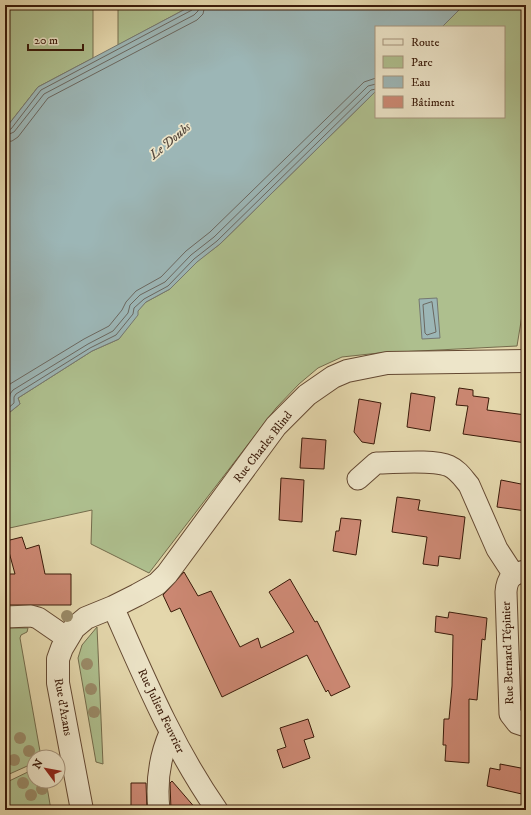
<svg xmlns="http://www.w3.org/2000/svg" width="531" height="815" viewBox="0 0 531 815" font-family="'IM FELL DW Pica',serif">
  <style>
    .green { fill: #aebf8e; stroke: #746c4c }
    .water { fill: #9cb6b6; stroke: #757871 }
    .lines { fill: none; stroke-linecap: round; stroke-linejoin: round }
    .shore { stroke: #6b6860; stroke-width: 1 }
    .building { fill: #cc8873; stroke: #3a1a09 }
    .minor-casing { stroke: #644932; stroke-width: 23 }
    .tertiary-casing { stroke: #644932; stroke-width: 24 }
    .minor { stroke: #ede5c9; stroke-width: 21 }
    .tertiary { stroke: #ede5c9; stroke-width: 22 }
    .tree { fill: #9a8b68 }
    .labels { text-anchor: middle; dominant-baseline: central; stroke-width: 3.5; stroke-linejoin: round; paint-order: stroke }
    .street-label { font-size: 12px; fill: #3a1a09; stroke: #ede5c9 }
    .water-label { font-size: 13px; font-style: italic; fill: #57493d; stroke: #ede5c9 }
  </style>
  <rect width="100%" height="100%" fill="#e4d7ac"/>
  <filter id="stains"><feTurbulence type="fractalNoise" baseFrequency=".005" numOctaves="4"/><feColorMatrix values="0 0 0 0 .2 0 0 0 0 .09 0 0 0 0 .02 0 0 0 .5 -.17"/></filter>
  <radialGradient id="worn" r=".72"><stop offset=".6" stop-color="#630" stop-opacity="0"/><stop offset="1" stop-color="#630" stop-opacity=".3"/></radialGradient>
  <g class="green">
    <polygon points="5,5 93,5 93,58 38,87 5,129"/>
    <polygon points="118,5 193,5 118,45"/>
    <polygon points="464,5 526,5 526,291 517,346 379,353 342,357 318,368 299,384 276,408 149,573 91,544 92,510 5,529 5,416 20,404 18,398 92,351 119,339 137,311 146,302 170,289 200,259 220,244 376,91 376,117 504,117 504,27 442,27"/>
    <polygon points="97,627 103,764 96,762 78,658 82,645"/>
    <polygon points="5,628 28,628 27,632 21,635 20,638 41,757 34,757 34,763 5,776"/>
    <polygon points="34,769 34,781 46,781 51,810 5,810 5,783"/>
  </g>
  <g class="water">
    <polygon points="193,5 464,5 442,27 376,27 376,91 220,244 197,262 170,289 146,302 138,311 138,315 119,339 92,351 18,398 20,404 5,416 5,129 38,87"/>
    <polygon points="437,298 440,338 422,339 419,299"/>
  </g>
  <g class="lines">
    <g class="shore">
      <polyline points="5,131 11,129 41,90 192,10 194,5"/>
      <polyline points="5,136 14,132 44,94 194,15 198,11 199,5"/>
      <polyline points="5,142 12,141 18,137 48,98 197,20 203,14 205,5"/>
      <polygon points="432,302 436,332 427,335 425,333 423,305"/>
      <polyline points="5,390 10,384 84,339 109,326 122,310 126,302 136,291 161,277 186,251 210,232 364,82 376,78"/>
      <polyline points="5,404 9,401 10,394 13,390 88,344 113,331 128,313 130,305 140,295 165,282 191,255 214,237 368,86 376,84"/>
      <polyline points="5,411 14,403 14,397 16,394 90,348 116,335 133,314 134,308 144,299 168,286 194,259 217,241 371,90 376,89"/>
    </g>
  </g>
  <g class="building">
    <polygon points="459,388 473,390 473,396 489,398 487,410 526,415 526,443 463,434 468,406 456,405"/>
    <polygon points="411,393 435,397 430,431 407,427"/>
    <polygon points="359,399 381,403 374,444 362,442 354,432"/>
    <polygon points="302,438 326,440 324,469 300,468"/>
    <polygon points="281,478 304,480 302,522 279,520"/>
    <polygon points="501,480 526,485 526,511 497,507"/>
    <polygon points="397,497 420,500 418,510 465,517 460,559 439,556 438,566 423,564 427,537 392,532"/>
    <polygon points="341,518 361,520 356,555 333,551 336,531 339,531"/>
    <polygon points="22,537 26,549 39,545 45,574 71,574 71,605 5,605 5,574 15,574 6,541"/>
    <polygon points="184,572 198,596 211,591 240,647 258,638 261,648 294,632 269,592 290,579 315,622 317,621 350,687 331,696 328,690 326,692 307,655 222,697 180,608 171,612 163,595"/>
    <polygon points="449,612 487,618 485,640 482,639 477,700 469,699 469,763 445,761 446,745 443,745 444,719 449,719 452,686 453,635 435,632 436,616 448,618"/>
    <polygon points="308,719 314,737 304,740 310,758 283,768 277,750 286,747 280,728"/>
    <polygon points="500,764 526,769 526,795 487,786 490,768 500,770"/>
    <polygon points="172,781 197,810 171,810 170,783"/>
    <polygon points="131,783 146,783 147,810 131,808"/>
  </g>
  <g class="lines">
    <g class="minor-casing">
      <g id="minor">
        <path d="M358 479 376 463C395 463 433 459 449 466 458 470 463 478 469 485L497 549 514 575"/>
        <path d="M525 571C512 574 507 578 506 592L510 714 517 723 526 726"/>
        <path d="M113 607C144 677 173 747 217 810"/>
        <polyline points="5,617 31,616 38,618 67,638"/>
        <path d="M159 810C156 782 159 758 170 733"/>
      </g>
    </g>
    <g class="tertiary-casing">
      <polyline id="tertiary" points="82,810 58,683 58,659 62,648 74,628 86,618 113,607 137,595 157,584 167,574 276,426 307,395 333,377 347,371 387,363 526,361"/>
    </g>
    <use href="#minor" class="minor"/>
    <use href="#tertiary" class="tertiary"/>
  </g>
  <g class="tree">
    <circle cx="67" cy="616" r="6"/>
    <circle cx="87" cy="664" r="6"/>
    <circle cx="91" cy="689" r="6"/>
    <circle cx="94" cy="712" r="6"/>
    <circle cx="20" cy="738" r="6"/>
    <circle cx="29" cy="751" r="6"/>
    <circle cx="14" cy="760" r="6"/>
    <circle cx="23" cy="783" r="6"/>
    <circle cx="42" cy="789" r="6"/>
    <circle cx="31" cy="795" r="6"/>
  </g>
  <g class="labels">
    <g class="street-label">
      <text transform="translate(263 447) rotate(-52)">Rue Charles Blind</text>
      <text transform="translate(508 653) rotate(-92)">Rue Bernard Tépinier</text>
      <text transform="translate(63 707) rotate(80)">Rue d'Azans</text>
      <text transform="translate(161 711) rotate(64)">Rue Julien Feuvrier</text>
    </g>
    <g class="water-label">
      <text transform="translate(170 141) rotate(-40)">Le Doubs</text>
    </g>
  </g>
  <rect width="531" height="815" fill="none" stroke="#e4d7ac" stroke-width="20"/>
  <rect x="6" y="6" width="519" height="803" fill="none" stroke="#3a1a09" stroke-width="2"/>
  <rect x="10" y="10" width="511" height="795" fill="none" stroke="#3a1a09"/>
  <rect x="375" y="26" width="130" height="92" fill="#ede5c9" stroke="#a5947c"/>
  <rect x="383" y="39" width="20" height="6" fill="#ede5c9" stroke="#a5947c"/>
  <text x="411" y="46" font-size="12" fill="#3a1a09">Route</text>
  <rect x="383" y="56" width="20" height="12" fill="#aebf8e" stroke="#a5947c"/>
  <text x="411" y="66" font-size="12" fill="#3a1a09">Parc</text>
  <rect x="383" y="76" width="20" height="12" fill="#9cb6b6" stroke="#a5947c"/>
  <text x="411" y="86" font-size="12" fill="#3a1a09">Eau</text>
  <rect x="383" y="96" width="20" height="12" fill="#cc8873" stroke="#a5947c"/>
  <text x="411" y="106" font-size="12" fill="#3a1a09">Bâtiment</text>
  <g transform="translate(46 769) rotate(302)"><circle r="19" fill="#ede5c9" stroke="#a5947c"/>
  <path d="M0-3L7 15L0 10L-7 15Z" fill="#8f2418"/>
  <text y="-6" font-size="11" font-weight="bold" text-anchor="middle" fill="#3a1a09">N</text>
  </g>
  <path d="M28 44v6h55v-6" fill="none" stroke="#3a1a09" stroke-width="2"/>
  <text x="34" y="44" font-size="12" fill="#3a1a09" stroke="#ede5c9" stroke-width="3" paint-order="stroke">20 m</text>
  <rect width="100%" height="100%" filter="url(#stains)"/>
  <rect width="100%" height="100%" fill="url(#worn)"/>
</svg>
